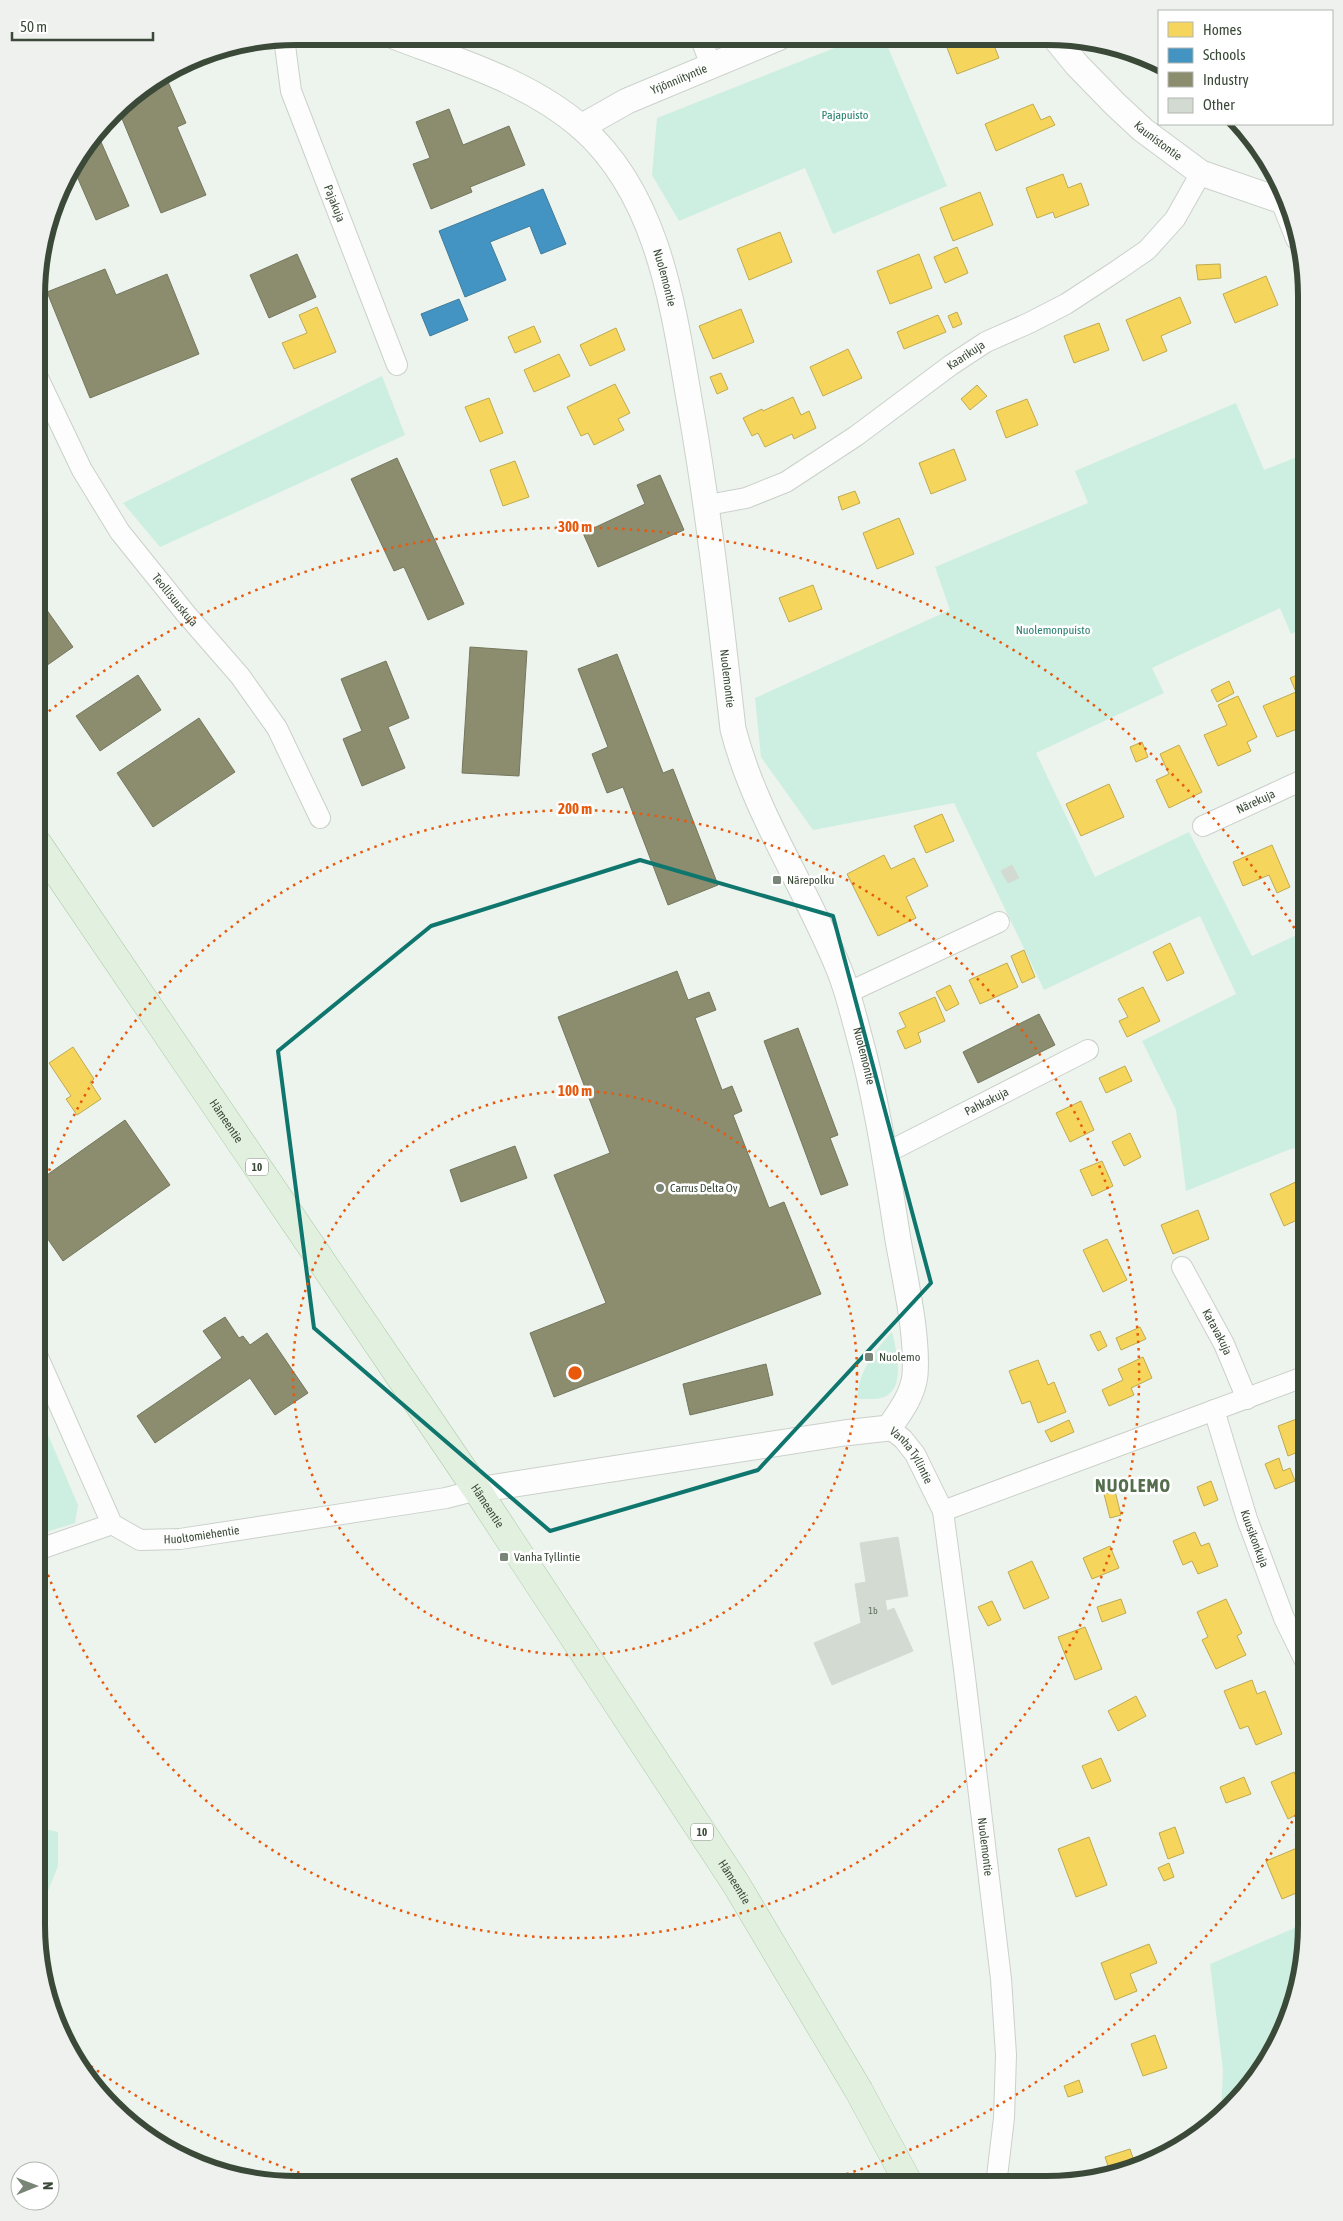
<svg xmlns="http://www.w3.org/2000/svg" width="1343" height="2221" viewBox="0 0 1343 2221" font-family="'Asap Condensed',sans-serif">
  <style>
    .green { fill: #cdefe1 }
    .homes { fill: #f6d55c; stroke: #beab51 }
    .schools { fill: #4393c3; stroke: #417d99 }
    .industry { fill: #8c8c6e; stroke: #74785e }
    .building { fill: #d3dad2; stroke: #d4dbd3 }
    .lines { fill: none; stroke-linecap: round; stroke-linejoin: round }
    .minor-casing { stroke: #cbd1ca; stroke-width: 22 }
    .tertiary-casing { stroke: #cbd1ca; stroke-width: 27 }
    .trunk-casing { stroke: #adcba7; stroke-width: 29 }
    .minor { stroke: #fcfdfc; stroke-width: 20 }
    .tertiary { stroke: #fcfdfc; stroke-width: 25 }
    .trunk { stroke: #e2f0e0; stroke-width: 28 }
    .marked { fill: none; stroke: #0f766e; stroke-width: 4; stroke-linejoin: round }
    .ring { fill: none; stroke: #e8590c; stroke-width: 2.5; stroke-dasharray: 2.5 5 }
    .poi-dot { fill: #798577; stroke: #fff; stroke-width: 2 }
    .labels { text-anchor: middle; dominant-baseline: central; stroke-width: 5; stroke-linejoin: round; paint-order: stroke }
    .number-label { font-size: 10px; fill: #627060 }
    .shield { fill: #fff; stroke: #768074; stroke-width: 1 }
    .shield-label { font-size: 11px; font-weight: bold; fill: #3b4a38 }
    .street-label { font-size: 12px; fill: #3b4a38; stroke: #fff }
    .park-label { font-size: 12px; fill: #27806f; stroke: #fff }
    .poi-label { font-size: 12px; fill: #3b4a38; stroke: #fff; text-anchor: start }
    .district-label { font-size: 18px; font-weight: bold; letter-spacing: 1px; fill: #556e4e; stroke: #fff }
    .rim { fill: none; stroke: #3b4a38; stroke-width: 6 }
    .centre { fill: #e8590c; stroke: #fff; stroke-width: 2.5 }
    .ring-label { font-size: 15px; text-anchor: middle; font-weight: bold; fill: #e8590c; stroke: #fff; stroke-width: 5; stroke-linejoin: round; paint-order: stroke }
  </style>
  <rect width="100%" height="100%" fill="#edf3ed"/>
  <g class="green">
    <polygon points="860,38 884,38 947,186 833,234 805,168 679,221 652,175 657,118"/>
    <polygon points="382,376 405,435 160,547 123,503"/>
    <polygon points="1236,403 1264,470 1307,453 1307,627 1291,634 1280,608 1152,668 1164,693 1036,753 1095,877 1189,832 1252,956 1307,930 1306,1145 1288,1150 1186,1191 1176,1110 1142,1041 1236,994 1200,916 1044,990 954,803 813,830 761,757 755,698 950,610 935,567 1088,503 1075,471"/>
    <path d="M892 1332C896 1349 905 1383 888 1395 881 1400 867 1399 858 1399 856 1375 876 1349 892 1332Z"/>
    <polygon points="37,1409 78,1505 75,1523 37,1535"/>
    <polygon points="36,1827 58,1832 58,1866 36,1920"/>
    <polygon points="1306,1923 1306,1943 1293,2009 1253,2083 1221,2115 1223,2070 1210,1964"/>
  </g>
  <g class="homes">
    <polygon points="964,38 991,38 999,58 957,74 946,45"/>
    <polygon points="1003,38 1013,38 1014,40 1006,44"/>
    <polygon points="1033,104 1041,120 1050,116 1055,125 996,151 985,124"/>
    <polygon points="1063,174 1068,188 1081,183 1089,205 1055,218 1053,212 1037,218 1026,188"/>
    <polygon points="980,192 993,225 953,241 940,208"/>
    <polygon points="780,232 792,262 749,280 737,249"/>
    <polygon points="957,247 968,273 945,283 934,257"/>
    <polygon points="919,254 932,288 890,304 877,271"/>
    <polygon points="1220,264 1221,278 1198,280 1196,265"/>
    <polygon points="1266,276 1278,305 1235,323 1223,294"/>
    <polygon points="1180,297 1191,323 1161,336 1167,351 1143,361 1126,320"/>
    <polygon points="317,307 336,352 294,369 282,343 307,333 299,315"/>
    <polygon points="741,309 754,342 713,359 699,326"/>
    <polygon points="957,312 962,324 953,328 948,316"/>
    <polygon points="938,315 946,332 904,349 897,332"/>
    <polygon points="1099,323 1109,350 1074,363 1064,336"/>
    <polygon points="534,326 541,342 515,353 508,337"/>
    <polygon points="616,328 625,350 590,366 580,345"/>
    <polygon points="848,349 862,378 823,396 810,367"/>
    <polygon points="559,354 570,376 534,392 524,370"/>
    <polygon points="721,373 728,389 717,394 710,377"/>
    <polygon points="615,384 630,413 618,419 624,430 594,445 588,433 581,436 567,407"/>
    <polygon points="977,385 987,396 970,410 961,399"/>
    <polygon points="1307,389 1307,409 1300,392"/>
    <polygon points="793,397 801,415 809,411 816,428 794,439 792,434 765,447 758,433 752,436 743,418 762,409 763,411"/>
    <polygon points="489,398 503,433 480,442 465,407"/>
    <polygon points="1027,399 1038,425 1006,438 996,411"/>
    <polygon points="954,449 966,480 931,494 919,463"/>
    <polygon points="515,461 529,497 503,506 490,470"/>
    <polygon points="855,491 860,503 842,510 838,497"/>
    <polygon points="899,518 914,554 877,569 863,533"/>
    <polygon points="813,585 822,609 789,622 779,598"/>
    <polygon points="1306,671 1307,725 1277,737 1263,706 1296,692 1290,678"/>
    <polygon points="1229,681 1234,693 1217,702 1211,690"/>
    <polygon points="1238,696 1257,737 1247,742 1251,751 1218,766 1204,735 1227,725 1218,705"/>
    <polygon points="1142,742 1148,757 1136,762 1130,747"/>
    <polygon points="1179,745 1202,792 1169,808 1156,780 1169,774 1160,754"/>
    <polygon points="1109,784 1124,817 1081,836 1066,804"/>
    <polygon points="942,814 954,841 926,853 914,826"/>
    <polygon points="1272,845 1290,887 1277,893 1269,875 1243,886 1233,862"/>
    <polygon points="884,855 891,869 914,858 928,886 906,897 916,918 878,936 847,874"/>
    <polygon points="1170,943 1184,973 1167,981 1153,952"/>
    <polygon points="1024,950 1035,977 1022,983 1011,956"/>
    <polygon points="1007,963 1018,987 980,1004 969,980"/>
    <polygon points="950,985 959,1004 946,1011 936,992"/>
    <polygon points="1143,987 1160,1021 1127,1037 1119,1021 1128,1017 1118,999"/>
    <polygon points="935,997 945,1021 918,1033 921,1042 905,1049 897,1031 906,1027 899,1013"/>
    <polygon points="73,1047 94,1079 90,1082 101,1099 77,1115 66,1099 71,1096 49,1063"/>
    <polygon points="1125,1066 1132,1081 1106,1093 1099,1078"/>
    <polygon points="37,1101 42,1107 37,1111"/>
    <polygon points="1081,1101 1094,1130 1070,1142 1056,1113"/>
    <polygon points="1130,1133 1141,1157 1124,1166 1112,1142"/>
    <polygon points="1102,1161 1113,1186 1092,1196 1080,1170"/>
    <polygon points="1300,1180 1306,1194 1306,1205 1302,1207 1306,1216 1284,1226 1270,1194"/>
    <polygon points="1198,1210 1209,1239 1173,1254 1161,1225"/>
    <polygon points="1107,1239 1127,1280 1103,1292 1083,1250"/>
    <polygon points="1306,1258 1306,1284 1305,1284 1296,1262"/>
    <polygon points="1140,1327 1146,1339 1121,1350 1116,1338"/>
    <polygon points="1100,1331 1107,1346 1098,1351 1090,1335"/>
    <polygon points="1143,1357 1152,1378 1131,1388 1134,1395 1109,1406 1102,1390 1123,1380 1118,1369"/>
    <polygon points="1038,1360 1048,1385 1054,1382 1066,1412 1038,1423 1030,1401 1022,1404 1009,1371"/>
    <polygon points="1302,1417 1306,1428 1306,1449 1288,1456 1278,1426"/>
    <polygon points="1069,1420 1074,1432 1051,1442 1045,1431"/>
    <polygon points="1279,1458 1283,1471 1290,1468 1295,1481 1275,1489 1265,1464"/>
    <polygon points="1211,1481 1218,1500 1204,1506 1197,1487"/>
    <polygon points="1115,1491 1121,1515 1110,1518 1104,1494"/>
    <polygon points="1195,1532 1201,1546 1209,1543 1218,1566 1198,1574 1192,1561 1183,1565 1173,1541"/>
    <polygon points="1110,1546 1119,1568 1092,1579 1083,1558"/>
    <polygon points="1032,1561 1049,1598 1024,1609 1008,1572"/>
    <polygon points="1121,1599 1126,1613 1102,1622 1097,1607"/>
    <polygon points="1226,1599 1242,1633 1237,1636 1246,1655 1216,1669 1202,1640 1208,1637 1197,1612"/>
    <polygon points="992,1601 1001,1620 988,1626 978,1607"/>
    <polygon points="1085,1627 1102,1669 1075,1680 1058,1637"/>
    <polygon points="1252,1680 1257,1694 1265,1691 1282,1734 1256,1745 1248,1726 1240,1729 1224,1691"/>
    <polygon points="1136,1696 1146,1716 1118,1731 1108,1711"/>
    <polygon points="1101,1758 1111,1781 1092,1789 1082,1766"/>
    <polygon points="1294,1772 1306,1799 1306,1810 1288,1819 1271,1782"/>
    <polygon points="1244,1777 1251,1794 1226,1803 1220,1787"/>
    <polygon points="1175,1827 1184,1853 1168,1859 1159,1833"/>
    <polygon points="1306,1830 1306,1843 1300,1846 1295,1835"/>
    <polygon points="1089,1837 1107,1885 1076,1897 1058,1849"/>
    <polygon points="1297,1848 1306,1871 1306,1889 1282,1899 1266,1861"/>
    <polygon points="1169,1863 1174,1877 1164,1881 1158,1868"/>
    <polygon points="1149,1944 1157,1963 1130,1974 1137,1991 1115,2000 1101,1963"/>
    <polygon points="1155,2035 1167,2068 1143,2076 1131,2044"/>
    <polygon points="1079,2080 1083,2092 1068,2097 1064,2086"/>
    <polygon points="1130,2149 1136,2167 1110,2172 1105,2157"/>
  </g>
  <g class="schools">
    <polygon points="543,189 566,244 541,254 530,226 490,242 506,280 465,297 439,231"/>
    <polygon points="459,299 468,320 430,336 421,314"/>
  </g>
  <g class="industry">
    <polygon points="165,75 186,123 177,127 206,195 161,213 118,109 124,101"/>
    <polygon points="449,109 463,145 509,126 525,165 470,187 472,192 431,209 413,164 430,158 416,122"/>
    <polygon points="98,135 129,206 96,220 73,167"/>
    <polygon points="297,254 316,297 269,318 250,275"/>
    <polygon points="105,269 116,295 167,274 199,354 90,398 47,292"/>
    <polygon points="397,458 464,604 428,620 404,567 394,571 351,479"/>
    <polygon points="660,475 684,530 598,567 583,533 645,504 637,485"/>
    <polygon points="39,599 73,647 46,666 38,654"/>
    <polygon points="470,647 527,651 519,776 462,773"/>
    <polygon points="617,654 663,773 673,769 718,885 668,905 623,787 607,793 592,754 608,747 578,669"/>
    <polygon points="386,661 409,718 388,727 405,768 362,786 343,739 362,731 341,679"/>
    <polygon points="138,675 161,710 100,751 76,716"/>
    <polygon points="199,718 235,772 153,827 117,773"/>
    <polygon points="677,971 688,1000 709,992 716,1010 695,1018 722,1090 732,1086 742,1111 733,1115 769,1208 784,1202 821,1294 554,1397 530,1333 606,1303 554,1175 610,1153 558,1017"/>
    <polygon points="1039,1014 1055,1045 978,1083 963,1052"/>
    <polygon points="798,1028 838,1135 830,1138 848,1185 821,1195 764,1041"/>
    <polygon points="125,1120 170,1185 63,1261 45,1235 37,1234 37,1182"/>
    <polygon points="515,1146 527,1178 461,1202 450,1170"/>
    <polygon points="225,1317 239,1338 243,1336 250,1345 267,1333 308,1393 275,1415 250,1378 155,1443 137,1416 222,1358 203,1331"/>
    <polygon points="766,1364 773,1395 690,1415 683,1384"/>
  </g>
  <g class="building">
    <polygon points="1012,865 1019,878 1008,883 1001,871"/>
    <polygon points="898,1537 908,1596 885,1600 887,1611 894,1608 913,1651 832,1685 814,1643 861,1623 855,1584 866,1582 860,1543"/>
  </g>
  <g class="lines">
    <g class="minor-casing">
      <g id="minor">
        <polyline points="700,37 711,65"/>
        <path id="s1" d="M284 38 291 91 397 365"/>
        <polyline points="1281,201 1296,239"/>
        <path id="s2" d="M38 378 82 470 120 532 186 614 240 676 277 728 320 818"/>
        <path id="s3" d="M708 505 746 498 786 482 856 436 951 365 986 342 1029 323 1066 304 1118 270 1147 250 1175 219 1201 173"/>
        <path id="s4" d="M1203 826 1307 778"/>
        <polyline points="847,993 999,922"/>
        <path id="s5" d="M884 1154 1088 1050"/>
        <path id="s6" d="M1182 1267 1224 1344 1247 1399"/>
        <path id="s7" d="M37 1355 112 1524 140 1540 180 1539 446 1498 477 1490"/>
        <path id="s8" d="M1214 1410 1247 1519 1284 1618 1306 1663"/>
        <path id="s9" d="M889 1428 903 1439 915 1454 943 1511 964 1669 1001 1979 1006 2055 1004 2118 996 2185"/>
        <polyline points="943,1511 1306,1376"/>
        <polyline points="37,1550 112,1524"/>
      </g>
    </g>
    <g class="tertiary-casing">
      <g id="tertiary">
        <path id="s10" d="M396 37C458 61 530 82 581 127 662 198 674 315 692 416 710 520 721 624 733 729 755 814 805 886 838 967 847 988 852 1010 858 1032 877 1100 887 1170 898 1240 905 1279 918 1335 915 1375 913 1395 900 1412 889 1428L844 1433 477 1490"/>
        <path id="s11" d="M1055 38 1077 65 1116 105 1143 130 1201 173 1288 203"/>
        <path id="s12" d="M581 127 627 101 778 38"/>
      </g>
    </g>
    <g class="trunk-casing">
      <g id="trunk">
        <path id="s13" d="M38 844 477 1490 736 1884 859 2091 909 2184"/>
      </g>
    </g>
    <use href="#minor" class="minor"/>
    <use href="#tertiary" class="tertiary"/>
    <use href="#trunk" class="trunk"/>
  </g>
  <path class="marked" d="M640 860 833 916 931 1283 758 1470 550 1531 314 1328 278 1051 431 926Z"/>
  <g class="ring">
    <circle cx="575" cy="1373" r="282"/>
    <path d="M39 1199A564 564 0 1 1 37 1543"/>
    <path d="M1304 1802A846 846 0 0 1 822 2182M328 2182A846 846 0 0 1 78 2057M43 716A846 846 0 0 1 1304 944"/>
  </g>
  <g class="poi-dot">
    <rect x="772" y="875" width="10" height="10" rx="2.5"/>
    <circle cx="660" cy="1188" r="5"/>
    <rect x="864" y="1352" width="10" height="10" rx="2.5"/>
    <rect x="499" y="1552" width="10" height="10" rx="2.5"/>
  </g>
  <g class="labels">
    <g class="number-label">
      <text x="873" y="1610">1b</text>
    </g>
    <g class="shield">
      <rect x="246" y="1158.5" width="22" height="17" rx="4"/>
      <rect x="691" y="1823.5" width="22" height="17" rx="4"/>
    </g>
    <g class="shield-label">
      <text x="257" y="1167">10</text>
      <text x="702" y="1832">10</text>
    </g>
    <g class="street-label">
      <text stroke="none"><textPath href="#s12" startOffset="109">Yrjönniityntie</textPath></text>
      <text stroke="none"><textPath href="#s11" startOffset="146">Kaunistontie</textPath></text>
      <text stroke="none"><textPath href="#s1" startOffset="174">Pajakuja</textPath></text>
      <text stroke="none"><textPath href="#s10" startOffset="382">Nuolemontie</textPath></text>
      <text stroke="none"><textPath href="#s3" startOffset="302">Kaarikuja</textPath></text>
      <text stroke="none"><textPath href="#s2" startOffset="262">Teollisuuskuja</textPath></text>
      <text stroke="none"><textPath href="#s10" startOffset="788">Nuolemontie</textPath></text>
      <text stroke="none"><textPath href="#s4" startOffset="58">Närekuja</textPath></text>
      <text stroke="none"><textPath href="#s10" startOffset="1192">Nuolemontie</textPath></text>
      <text stroke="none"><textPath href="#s5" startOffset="115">Pahkakuja</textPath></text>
      <text stroke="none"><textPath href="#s13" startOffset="335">Hämeentie</textPath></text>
      <text stroke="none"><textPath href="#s6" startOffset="74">Katavakuja</textPath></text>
      <text stroke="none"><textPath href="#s9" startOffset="36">Vanha Tyllintie</textPath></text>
      <text stroke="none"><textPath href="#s13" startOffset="800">Hämeentie</textPath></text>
      <text stroke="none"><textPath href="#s7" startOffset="279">Huoltomiehentie</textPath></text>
      <text stroke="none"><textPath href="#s8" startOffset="135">Kuusikonkuja</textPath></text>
      <text stroke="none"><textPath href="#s9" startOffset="439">Nuolemontie</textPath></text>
      <text stroke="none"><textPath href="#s13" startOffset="1250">Hämeentie</textPath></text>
    </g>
    <g class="park-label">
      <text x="845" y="115">Pajapuisto</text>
      <text x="1053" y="630">Nuolemonpuisto</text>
    </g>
    <g class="poi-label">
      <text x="787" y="880">Närepolku</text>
      <text x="670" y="1188">Carrus Delta Oy</text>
      <text x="879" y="1357">Nuolemo</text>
      <text x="514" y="1557">Vanha Tyllintie</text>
    </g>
    <g class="district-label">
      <text x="1133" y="1485">NUOLEMO</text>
    </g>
  </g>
  <path d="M0 0H1343V2221H0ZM296 45H1047A251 251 0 0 1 1298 296V1925A251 251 0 0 1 1047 2176H296A251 251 0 0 1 45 1925V296A251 251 0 0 1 296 45Z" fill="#eff1ef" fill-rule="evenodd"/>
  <path class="rim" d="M296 45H1047A251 251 0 0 1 1298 296V1925A251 251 0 0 1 1047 2176H296A251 251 0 0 1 45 1925V296A251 251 0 0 1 296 45Z"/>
  <circle cx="575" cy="1373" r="8" class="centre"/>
  <g class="ring-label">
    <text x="575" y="532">300 m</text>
    <text x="575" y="814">200 m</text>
    <text x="575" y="1096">100 m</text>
  </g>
  <rect x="1158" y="10" width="175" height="115" fill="#ffffff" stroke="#b1b7af"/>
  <rect x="1168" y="22" width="25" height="15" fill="#f6d55c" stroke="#b1b7af"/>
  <text x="1203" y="35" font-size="15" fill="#3b4a38">Homes</text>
  <rect x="1168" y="48" width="25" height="15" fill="#4393c3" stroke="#b1b7af"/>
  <text x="1203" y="60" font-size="15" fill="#3b4a38">Schools</text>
  <rect x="1168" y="72" width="25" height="15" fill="#8c8c6e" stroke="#b1b7af"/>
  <text x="1203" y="85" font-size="15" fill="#3b4a38">Industry</text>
  <rect x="1168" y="98" width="25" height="15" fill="#d3dad2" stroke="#b1b7af"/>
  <text x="1203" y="110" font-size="15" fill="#3b4a38">Other</text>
  <g transform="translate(35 2186) rotate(89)"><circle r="24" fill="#ffffff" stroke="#b1b7af"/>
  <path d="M0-4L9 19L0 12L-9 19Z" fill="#798577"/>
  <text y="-8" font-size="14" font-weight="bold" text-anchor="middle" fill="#3b4a38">N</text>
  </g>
  <path d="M12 32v8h141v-8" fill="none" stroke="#3b4a38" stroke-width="2.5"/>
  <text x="20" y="32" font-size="15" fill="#3b4a38" stroke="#ffffff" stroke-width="4" paint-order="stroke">50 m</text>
</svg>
